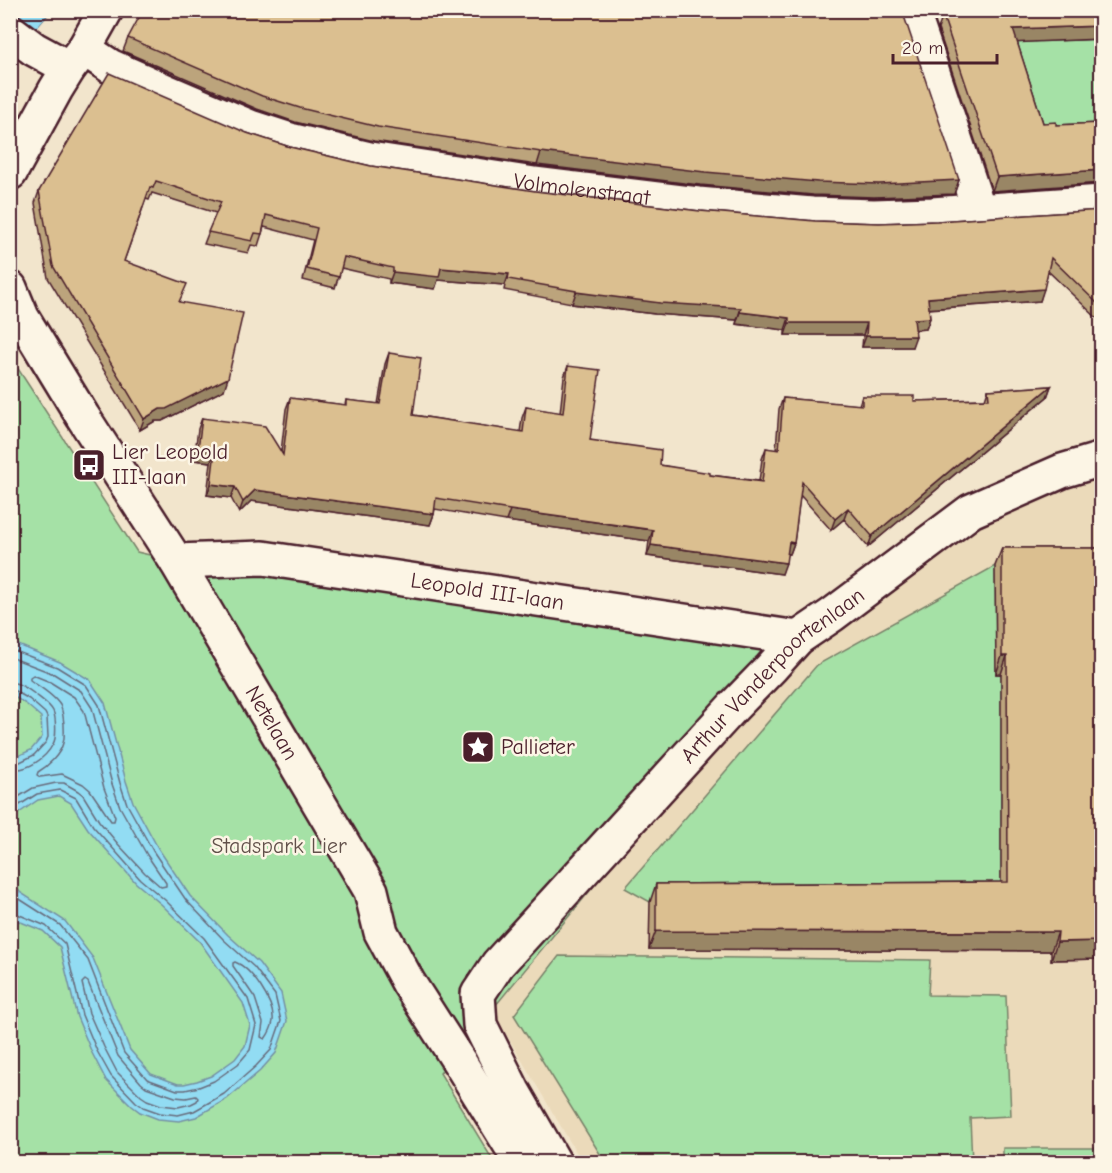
<svg xmlns="http://www.w3.org/2000/svg" width="1112" height="1173" viewBox="0 0 1112 1173" font-family="'Comic Neue',sans-serif">
  <style>
    .built { fill: #ebdaba }
    .green { fill: #a5e1a6; stroke: #788068; stroke-width: 1.5 }
    .water { fill: #92dcf3; stroke: #7590a3; stroke-width: 1.5 }
    .lines { fill: none; stroke-linecap: round; stroke-linejoin: round }
    .shore { stroke: #676b7b; stroke-width: 1.5 }
    .street-casing { stroke: #4a1f2b; stroke-width: 38 }
    .secondary-casing { stroke: #4a1f2b; stroke-width: 38 }
    .street { stroke: #fcf5e5; stroke-width: 33 }
    .secondary { stroke: #fcf5e5; stroke-width: 33 }
    .wall { fill: #bca47c; stroke: #4a1f2b; stroke-width: 1.5 }
    .shaded-wall { fill: #998665; stroke: #4a1f2b; stroke-width: 1.5 }
    .building { fill: #dbbf90; stroke: #4a1f2b; stroke-width: 1.5 }
    .labels { text-anchor: middle; dominant-baseline: central; stroke-width: 5; stroke-linejoin: round; paint-order: stroke }
    .street-label { font-size: 22px; fill: #4a1f2b; stroke: #fcf5e5 }
    .poi-label { font-size: 22px; fill: #4a1f2b; stroke: #fcf5e5; text-anchor: start }
    .park-label { font-size: 22px; fill: #61504a; stroke: #fcf5e5 }
  </style>
  <rect width="100%" height="100%" fill="#f2e5cc"/>
  <filter id="ink" filterUnits="userSpaceOnUse"><feTurbulence type="fractalNoise" baseFrequency=".0167" numOctaves="2"/><feDisplacementMap in="SourceGraphic" scale="12" xChannelSelector="R" yChannelSelector="G"/><feConvolveMatrix kernelMatrix="1 2 1 2 8 2 1 2 1" color-interpolation-filters="sRGB"/></filter>
  <g filter="url(#ink)">
    <polygon class="built" points="1101,477 1101,1162 582,1162 492,1010 798,638 971,511 1062,485"/>
    <g class="green">
      <polygon points="1010,36 1047,41 1101,39 1101,136 1038,137"/>
      <polygon points="11,358 137,552 176,561 798,638 440,1073 494,1162 11,1162"/>
      <polygon points="995,566 996,673 1001,674 1001,900 650,902 625,888 817,665"/>
      <polygon points="559,956 930,960 928,995 1006,996 1011,1116 970,1118 972,1162 605,1162 514,1015"/>
      <rect x="1003" y="1148" width="98" height="14"/>
    </g>
    <g class="water">
      <polygon points="11,11 51,11 11,58"/>
      <polygon points="11,642 60,662 90,680 105,703 126,781 133,802 158,848 190,896 228,935 259,963 281,993 287,1021 276,1053 260,1071 227,1099 196,1117 179,1121 158,1119 140,1112 132,1106 106,1080 92,1053 77,1017 60,947 43,931 11,918 11,883 21,893 65,921 93,958 130,1050 151,1074 178,1084 184,1084 197,1081 211,1076 235,1059 245,1046 250,1025 243,1003 200,942 161,904 136,883 88,829 71,803 59,796 38,800 16,815 11,820 11,754 18,756 31,750 42,737 41,717 26,704 11,695"/>
    </g>
    <g class="lines">
      <g class="shore">
        <polyline points="10,649 57,667 86,685 99,705 120,783 127,804 153,851 186,900 224,940 254,967 275,995 281,1021 271,1050 256,1066 224,1094 194,1111 178,1115 160,1113 143,1107 136,1102 111,1076 97,1051 82,1015 65,944 46,926 15,913 10,913"/>
        <polyline points="10,657 54,674 81,691 92,708 112,784 120,807 147,855 166,883 166,886 161,887 145,873 118,844 99,821 83,795 78,791 64,783 56,783 33,788 10,802"/>
        <path d="M33 675 50 682 74 697 84 711 104 788 115 817 114 821H111L90 790 83 784 62 774 40 777 37 775 38 772C48 766 60 755 63 743 65 737 64 730 64 724 63 717 63 711 60 705 54 695 40 687 30 680V677Z"/>
        <path d="M10 682C20 683 28 689 36 695 41 699 50 705 53 711 56 717 57 738 53 744 46 758 26 773 10 768"/>
        <polyline points="10,690 15,691 29,699 45,713 47,717 48,737 46,742 34,755 20,762 10,760"/>
        <polyline points="10,811 37,794 60,790 76,798 93,826 140,879 165,900 204,938 248,999 256,1025 250,1050 238,1064 214,1081 199,1087 185,1090 177,1090 147,1079 124,1053 88,960 60,925 18,898 10,891"/>
        <path d="M235 962C251 968 275 1003 273 1021 272 1027 268 1035 265 1039L261 1037 263 1023 255 998 233 966V963Z"/>
        <polygon points="85,980 88,982 118,1056 141,1083 146,1087 175,1097 186,1098 196,1096 198,1098 197,1101 191,1104 178,1107 161,1105 147,1100 141,1096 117,1072 104,1047 89,1013 82,983"/>
      </g>
      <g class="street-casing">
        <g id="street">
          <polyline points="912,10 979,210"/>
          <polyline points="10,31 34,49 69,68"/>
          <path id="s1" d="M84 49 110 66 166 91 250 127 290 140 370 159 534 184 698 204 812 214 874 216 932 214 1102 202"/>
          <path id="s2" d="M176 561 263 558 798 638"/>
          <path id="s3" d="M554 1162 513 1091 480 1025 478 994 498 964 733 707 771 668 798 638 832 615 971 511 1062 471 1102 459"/>
        </g>
      </g>
      <g class="secondary-casing">
        <g id="secondary">
          <polyline points="10,173 56,89 69,68 84,49 106,10"/>
          <path id="s4" d="M10 288 22 317 83 417 176 561 371 891 381 932 408 982 460 1063 521 1162"/>
        </g>
      </g>
      <use href="#street" class="street"/>
      <use href="#secondary" class="secondary"/>
    </g>
    <g class="wall">
      <polygon points="945,10 1101,39 1017,42 1043,123 1056,125 1101,123 1101,183 992,191 938,29"/>
      <polygon points="486,14 959,180 954,194 874,197 813,195 700,185 537,165 374,141 295,122 257,109 123,51 128,38"/>
      <polygon points="247,133 290,147 371,166 535,191 700,211 815,221 879,223 937,221 1101,210 1101,322 1048,271 1040,301 929,309 930,318 926,329 915,330 912,347 862,347 863,335 785,335 785,330 736,324 737,320 655,314 572,304 572,303 504,290 505,285 438,280 435,289 389,283 389,279 341,268 335,288 303,280 313,240 264,227 258,246 251,245 248,253 204,244 216,213 152,193 149,200 146,199 124,261 180,303 224,390 162,421 155,421 140,430 48,278 35,203 39,191"/>
      <polygon points="389,353 413,415 520,432 522,418 526,407 560,413 564,377 568,366 590,440 660,465 710,475 759,481 762,459 766,448 776,450 779,409 783,398 859,405 862,396 914,401 985,399 988,390 1051,386 1047,397 868,547 844,519 831,530 800,495 794,543 790,554 787,554 782,574 647,556 649,541 506,521 435,509 434,514 430,525 251,501 239,513 231,498 207,495 211,462 194,460 198,429 202,418 281,452 286,409 290,398 345,405 346,400 378,404 385,364"/>
      <polygon points="1002,548 1101,548 1101,959 1051,960 1051,951 649,949 650,902 656,884 1001,882 1001,674 996,674 995,566"/>
    </g>
    <g class="shaded-wall">
      <polygon points="1101,26 1101,39 1008,43 1013,29"/>
      <polygon points="541,152 959,180 954,194 874,197 813,195 700,185 537,165"/>
      <polygon points="1101,170 1101,183 992,191 997,177"/>
      <polygon points="441,268 509,274 505,285 438,280 435,289 389,283 393,272"/>
      <polygon points="1044,289 1040,301 924,309 928,298"/>
      <polygon points="576,292 741,308 737,320 655,314 572,304"/>
      <polygon points="740,312 789,318 785,330 736,324"/>
      <polygon points="930,318 926,329 910,330 914,319"/>
      <polygon points="789,323 867,323 863,335 785,335"/>
      <polygon points="866,336 916,336 912,347 862,347"/>
      <polygon points="228,378 224,390 162,421 155,421 140,430 144,419 160,409"/>
      <polygon points="1051,386 1047,397 868,547 872,536"/>
      <polygon points="198,449 215,451 211,462 194,460"/>
      <polygon points="211,484 235,487 231,498 207,495"/>
      <polygon points="255,490 434,514 430,525 251,501 239,513 243,502"/>
      <polygon points="848,508 844,519 831,530 835,519"/>
      <polygon points="510,510 653,530 649,541 506,521"/>
      <polygon points="789,542 794,543 790,554 785,554"/>
      <polygon points="651,545 786,563 782,574 647,556"/>
      <polygon points="1002,656 1007,656 1001,674 996,674"/>
      <polygon points="656,931 1058,932 1051,951 649,949"/>
      <polygon points="1101,941 1101,959 1051,960 1057,942"/>
    </g>
    <g class="building">
      <polygon points="143,10 479,10 486,14 488,10 902,10 959,180 879,184 818,182 705,172 541,152 378,127 300,108 262,96 128,38"/>
      <polygon points="945,10 1101,10 1101,26 1013,29 1043,123 1056,122 1056,125 1101,123 1101,170 997,177 943,16"/>
      <polygon points="109,73 247,133 290,147 371,166 535,191 700,211 815,221 879,223 937,221 1101,210 1101,307 1051,258 1044,289 928,298 930,318 914,319 916,336 866,336 867,323 789,323 789,318 740,312 741,308 660,303 576,292 576,291 508,279 509,274 441,268 439,277 393,272 393,268 344,257 339,277 307,269 317,228 266,215 262,234 255,233 252,241 208,232 221,202 156,181 153,188 150,187 124,261 187,284 179,302 243,313 228,378 166,409 160,409 144,419 53,266 39,191"/>
      <polygon points="389,353 421,358 413,415 523,432 526,407 563,413 568,366 600,370 590,440 661,450 660,465 710,473 710,475 762,482 766,448 779,450 783,398 862,405 862,396 914,396 914,401 989,399 988,390 1051,386 872,536 848,508 835,519 802,482 794,543 789,542 786,563 651,545 653,530 510,510 436,498 434,514 255,490 243,502 235,487 211,484 215,451 198,449 202,418 265,426 283,455 290,398 346,405 346,400 380,404"/>
      <polygon points="1002,548 1101,548 1101,941 1057,942 1058,932 656,931 656,884 1008,882 1007,656 1002,656"/>
      <polygon points="312,1156 316,1162 302,1162"/>
    </g>
  </g>
  <defs>
    <g id="bus-square" transform="scale(1.725)"><rect x="-9" y="-9" width="18" height="18" rx="4" fill="#4a1f2b" stroke="#fcf5e5"/><path d="M-5-6H5V4H4V6H2V4H-2V6H-4V4H-5ZM-3.5-4V0h7V-4ZM-3.5 1.2v1.5H-2V1.2ZM2 1.2v1.5H3.5V1.2Z" fill="#fff"/></g>
    <g id="sight-square" transform="scale(1.725)"><rect x="-9" y="-9" width="18" height="18" rx="4" fill="#4a1f2b" stroke="#fcf5e5"/><path d="M0-6L1.8-2.2L6-1.7L2.9 1.2L3.7 5.4L0 3.3L-3.7 5.4L-2.9 1.2L-6-1.7L-1.8-2.2Z" fill="#fff"/></g>
  </defs>
  <g fill-rule="evenodd">
    <use href="#bus-square" x="89" y="465"/>
    <use href="#sight-square" x="478" y="747"/>
  </g>
  <g class="labels">
    <g class="street-label">
      <text stroke="none"><textPath href="#s1" startOffset="522">Volmolenstraat</textPath></text>
      <text stroke="none"><textPath href="#s2" startOffset="314">Leopold III-laan</textPath></text>
      <text stroke="none"><textPath href="#s3" startOffset="622">Arthur Vanderpoortenlaan</textPath></text>
      <text stroke="none"><textPath href="#s4" startOffset="508">Netelaan</textPath></text>
    </g>
    <g class="poi-label">
      <text x="112" y="452">Lier Leopold<tspan x="112" dy="25">III-laan</tspan></text>
      <text x="501" y="747">Pallieter</text>
    </g>
    <g class="park-label">
      <text x="279" y="846">Stadspark Lier</text>
    </g>
  </g>
  <rect width="1112" height="1173" fill="none" stroke="#fcf5e5" stroke-width="36"/>
  <rect x="18" y="18" width="1076" height="1137" fill="none" stroke="#4a1f2b" stroke-width="2" filter="url(#ink)"/>
  <path d="M893 54v9h104v-9" fill="none" stroke="#4a1f2b" stroke-width="3"/>
  <text x="902" y="54" font-size="18" fill="#4a1f2b" stroke="#fcf5e5" stroke-width="4.5" paint-order="stroke">20 m</text>
</svg>
